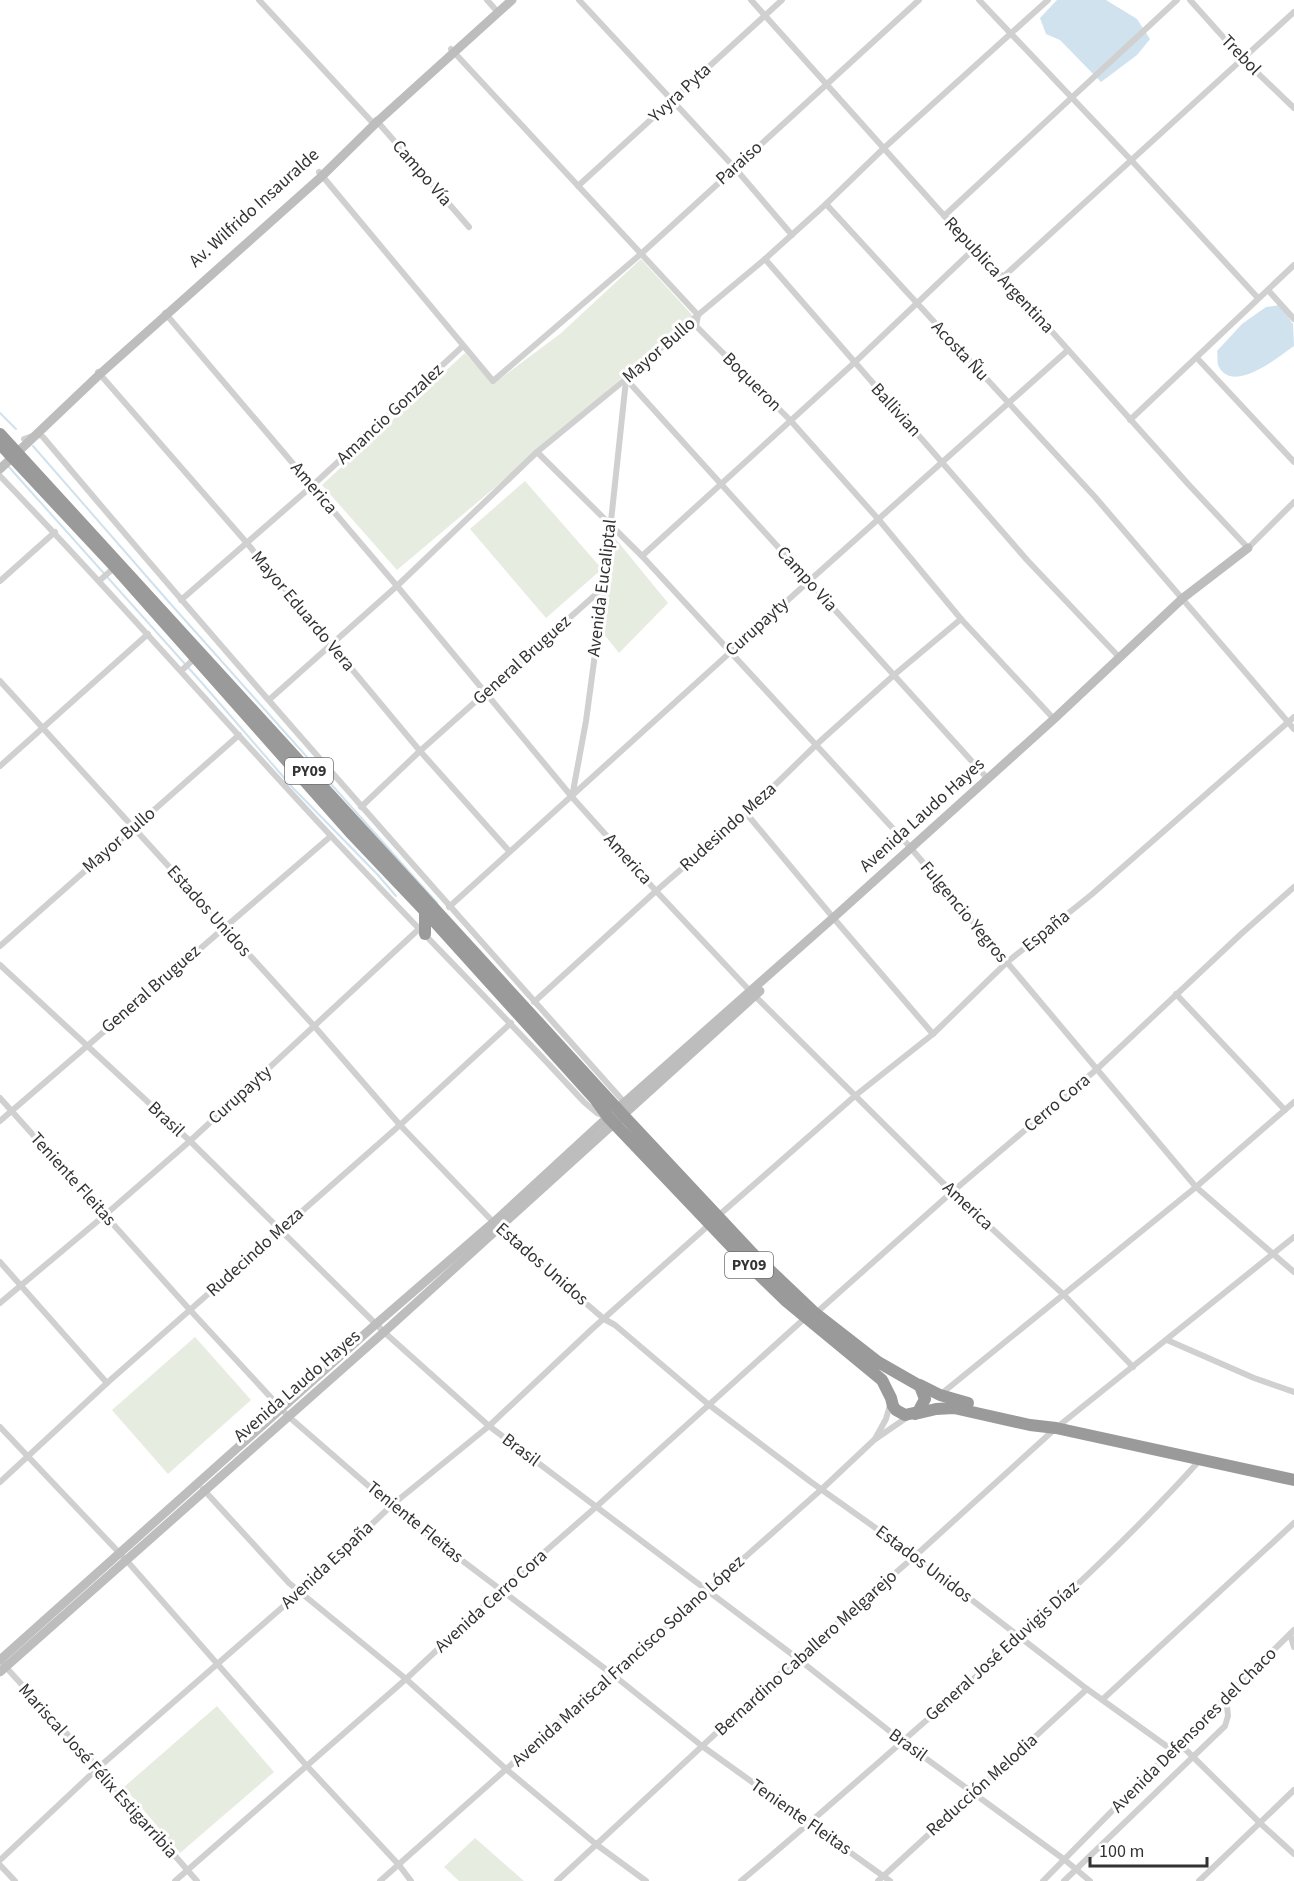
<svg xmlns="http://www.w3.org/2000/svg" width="1294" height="1881" viewBox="0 0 1294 1881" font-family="'Source Sans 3',sans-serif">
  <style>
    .green { fill: #e6ecdf }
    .water { fill: #cfe2ee }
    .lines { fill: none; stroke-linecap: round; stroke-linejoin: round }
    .stream { stroke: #cfe2ee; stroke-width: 2 }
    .street { stroke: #d0d0d0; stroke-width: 6 }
    .secondary { stroke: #bdbdbd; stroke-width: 9 }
    .highway { stroke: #9a9a9a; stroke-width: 12 }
    .labels { text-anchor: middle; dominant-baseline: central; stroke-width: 6; stroke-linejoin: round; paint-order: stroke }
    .shield { fill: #fff; stroke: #707070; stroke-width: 1.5 }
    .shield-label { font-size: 16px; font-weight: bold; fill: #333 }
    .street-label { font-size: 18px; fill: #333; stroke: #fff }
  </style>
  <rect width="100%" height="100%" fill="#fff"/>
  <g class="green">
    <polygon points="641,259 693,316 537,452 397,570 322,485 465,353 493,384 560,334"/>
    <polygon points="525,481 602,569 546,618 470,529"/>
    <polygon points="614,537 668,603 619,653 603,633"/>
    <polygon points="195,1337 251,1400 168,1474 112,1410"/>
    <polygon points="217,1706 274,1772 180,1853 124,1787"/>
    <polygon points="475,1838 524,1881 459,1881 444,1867"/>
  </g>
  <g class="water">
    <polygon points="1057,0 1106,0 1137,19 1150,39 1137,55 1101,82 1060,40 1046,34 1040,18"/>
    <path d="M1280 305 1293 324 1294 346C1278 357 1232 396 1218 365 1217 361 1218 355 1217 351L1242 324 1266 307Z"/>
  </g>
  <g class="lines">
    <g class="stream">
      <polyline points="0,413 16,429"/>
      <polyline points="33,446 168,601 437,903"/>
      <polyline points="8,466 202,683 293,788 377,874 396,896"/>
    </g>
    <g class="street">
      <polyline points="259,0 372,122"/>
      <polyline points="487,0 495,9"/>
      <polyline points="579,0 734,167 792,235"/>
      <polyline points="751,0 974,249 1003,277 1189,485 1248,548 1294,502"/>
      <polyline points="979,0 1132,161 1258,298"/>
      <polyline points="1190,0 1242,58 1294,108"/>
      <polyline points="451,49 698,315 696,326 790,420 879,520 961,619 1054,719"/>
      <polyline points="376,120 469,227"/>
      <polyline points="319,172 493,381 642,253 919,0"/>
      <polyline points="578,186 782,0"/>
      <polyline points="826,204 1095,497 1294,729"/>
      <polyline points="944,216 1177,0"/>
      <polyline points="765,259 1027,560 1119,657"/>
      <polyline points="1003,277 1294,12"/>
      <polyline points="1268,290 1294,319"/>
      <polyline points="165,313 397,586 572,797 656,891 750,991 952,1192 1063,1294 1133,1367"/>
      <polyline points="1197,358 1294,462"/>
      <polyline points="98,372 246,542 420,751 509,851"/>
      <polyline points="626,379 987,778"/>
      <polyline points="1130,420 1294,265"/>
      <path d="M24 439 38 434 43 437C233 663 429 883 625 1103"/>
      <polyline points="537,452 642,556 910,847 1196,1187 1294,1272"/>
      <path d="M0 476C113 593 220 717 331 836 414 925 501 1012 584 1102L597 1113 604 1116"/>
      <polyline points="642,556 854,363 974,249"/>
      <polyline points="0,581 55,532"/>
      <polyline points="99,581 115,567"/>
      <polyline points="181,600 312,486 463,346"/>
      <polyline points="181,671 194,659"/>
      <polyline points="0,681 315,1027 400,1125 499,1228 604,1319 615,1325 708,1404 811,1482 915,1556 1087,1689 1172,1750"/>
      <polyline points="270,699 397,586 537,452 626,379 698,315 765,259 826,204 884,148 1048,0"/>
      <polyline points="0,766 148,634"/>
      <polyline points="572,797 586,721 604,587 626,380"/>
      <polyline points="361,807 420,751 603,588"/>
      <polyline points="746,813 836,921 933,1034"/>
      <polyline points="449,907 809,581 1068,350"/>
      <polyline points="0,946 239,735"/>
      <polyline points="0,965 190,1141 384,1332 489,1426 797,1658 902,1741 1065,1860 1090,1881"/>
      <polyline points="1176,994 1285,1110"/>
      <polyline points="534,1002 656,891 746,813 817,744 894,675 961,619"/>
      <polyline points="0,1098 190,1310 288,1416 402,1515 612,1674 702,1746 890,1881"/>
      <polyline points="0,1121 331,836"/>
      <polyline points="718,1216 856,1095 933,1034 1006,963 1091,895 1294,717"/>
      <polyline points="0,1262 107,1383"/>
      <polyline points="0,1303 105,1215 190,1141 420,928"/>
      <polyline points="816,1313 952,1192 1097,1069 1241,934 1294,887"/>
      <polyline points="1167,1340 1254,1378 1294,1392"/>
      <polyline points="941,1394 1196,1187 1294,1102"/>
      <polyline points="0,1427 127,1561 306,1765 399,1865 411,1881"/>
      <polyline points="875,1439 886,1419 890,1405"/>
      <polyline points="0,1482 107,1383 400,1125 511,1023"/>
      <polyline points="203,1489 289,1583 406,1679 506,1769 597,1845 646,1881"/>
      <polyline points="1290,1634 1294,1647"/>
      <polyline points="3,1664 98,1768 197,1881"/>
      <polyline points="1103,1699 1294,1523"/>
      <polyline points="1179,1743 1260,1823 1294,1854"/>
      <polyline points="0,1860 98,1768 301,1591 392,1505 489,1426 592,1329 710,1224"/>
      <polyline points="0,1865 15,1881"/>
      <polyline points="175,1881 406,1679 501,1590 596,1507 805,1318"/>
      <polyline points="380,1881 823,1488 874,1440 909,1416"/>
      <polyline points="557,1881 797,1658 915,1556 1056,1428 1294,1237"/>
      <path d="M741 1881C807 1826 872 1768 937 1711 1028 1631 1119 1550 1200 1460"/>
      <polyline points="878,1881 1087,1689"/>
      <polyline points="1043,1881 1179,1743 1294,1630"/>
      <polyline points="1064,1881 1225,1726 1228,1716 1226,1696"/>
      <polyline points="1199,1881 1294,1790"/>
    </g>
    <g class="secondary">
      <polyline points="0,469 100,374 321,177 378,121 512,0"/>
      <polyline points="0,1660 376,1324 494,1222 608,1117 833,918 1054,719 1183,598 1248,548"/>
      <polyline points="0,1672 384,1332 760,991"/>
    </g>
    <g class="highway">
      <polyline points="0,434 623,1115 756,1257 815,1313 878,1362 920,1386 925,1399 918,1412 905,1415 896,1410 893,1406 891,1398 882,1380 785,1300 748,1264 608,1117 595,1099 425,911 350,832 115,567 0,444"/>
      <polyline points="425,934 425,911"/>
      <polyline points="920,1385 940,1395 968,1403"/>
      <polyline points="915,1414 936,1409 954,1408 1030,1425 1056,1428 1294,1480"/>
    </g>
  </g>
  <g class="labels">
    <g class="shield">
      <rect x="285" y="758" width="48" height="26" rx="4.5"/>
      <rect x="725" y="1252" width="48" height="26" rx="4.5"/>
    </g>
    <g class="shield-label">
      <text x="309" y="771">PY09</text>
      <text x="749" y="1265">PY09</text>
    </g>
    <g class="street-label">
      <text transform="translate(1241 55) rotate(46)">Trebol</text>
      <text transform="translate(680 93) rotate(-43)">Yvyra Pyta</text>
      <text transform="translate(739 163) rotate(-42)">Paraiso</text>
      <text transform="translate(422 173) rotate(49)">Campo Vía</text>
      <text transform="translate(254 208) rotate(-42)">Av. Wilfrido Insauralde</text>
      <text transform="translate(999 275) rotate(47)">Republica Argentina</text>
      <text transform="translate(659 350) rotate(-41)">Mayor Bullo</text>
      <text transform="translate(960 351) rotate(47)">Acosta Ñu</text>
      <text transform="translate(752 382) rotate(45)">Boqueron</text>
      <text transform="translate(896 410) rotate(48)">Ballivian</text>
      <text transform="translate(390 414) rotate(-43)">Amancio Gonzalez</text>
      <text transform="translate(314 488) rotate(50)">America</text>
      <text transform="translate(807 579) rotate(48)">Campo Via</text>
      <text transform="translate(602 588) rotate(-83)">Avenida Eucaliptal</text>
      <text transform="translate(303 611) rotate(50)">Mayor Eduardo Vera</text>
      <text transform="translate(757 627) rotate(-42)">Curupayty</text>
      <text transform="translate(522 660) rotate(-42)">General Bruguez</text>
      <text transform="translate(922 815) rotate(-42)">Avenida Laudo Hayes</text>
      <text transform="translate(728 827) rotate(-42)">Rudesindo Meza</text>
      <text transform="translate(119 840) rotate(-41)">Mayor Bullo</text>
      <text transform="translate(628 859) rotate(48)">America</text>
      <text transform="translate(209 911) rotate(48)">Estados Unidos</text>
      <text transform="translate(964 912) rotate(50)">Fulgencio Yegros</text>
      <text transform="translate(1046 931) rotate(-39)">España</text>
      <text transform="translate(151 989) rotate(-41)">General Bruguez</text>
      <text transform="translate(240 1095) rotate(-42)">Curupayty</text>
      <text transform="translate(1057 1103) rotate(-40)">Cerro Cora</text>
      <text transform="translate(166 1119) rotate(43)">Brasil</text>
      <text transform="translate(73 1179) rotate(48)">Teniente Fleitas</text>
      <text transform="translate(968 1206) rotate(43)">America</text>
      <text transform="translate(255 1252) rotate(-42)">Rudecindo Meza</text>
      <text transform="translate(542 1264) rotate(41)">Estados Unidos</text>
      <text transform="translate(297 1386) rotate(-41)">Avenida Laudo Hayes</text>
      <text transform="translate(521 1450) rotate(37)">Brasil</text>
      <text transform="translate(415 1522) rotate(39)">Teniente Fleitas</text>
      <text transform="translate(924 1564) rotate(37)">Estados Unidos</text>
      <text transform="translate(327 1565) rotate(-43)">Avenida España</text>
      <text transform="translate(491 1601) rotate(-42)">Avenida Cerro Cora</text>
      <text transform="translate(1002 1651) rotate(-42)">General José Eduvigis Díaz</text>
      <text transform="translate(806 1653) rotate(-42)">Bernardino Caballero Melgarejo</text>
      <text transform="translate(628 1661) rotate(-42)">Avenida Mariscal Francisco Solano López</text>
      <text transform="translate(1194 1730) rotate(-45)">Avenida Defensores del Chaco</text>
      <text transform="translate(908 1745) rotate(36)">Brasil</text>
      <text transform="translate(98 1771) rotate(48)">Mariscal José Félix Estigarribia</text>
      <text transform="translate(982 1785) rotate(-42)">Reducción Melodia</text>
      <text transform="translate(801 1817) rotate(35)">Teniente Fleitas</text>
    </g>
  </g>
  <path d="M1090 1857v9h117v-9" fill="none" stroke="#333333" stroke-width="3"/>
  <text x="1099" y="1857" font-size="18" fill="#333333" stroke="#ffffff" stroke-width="4.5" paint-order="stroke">100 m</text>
</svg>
